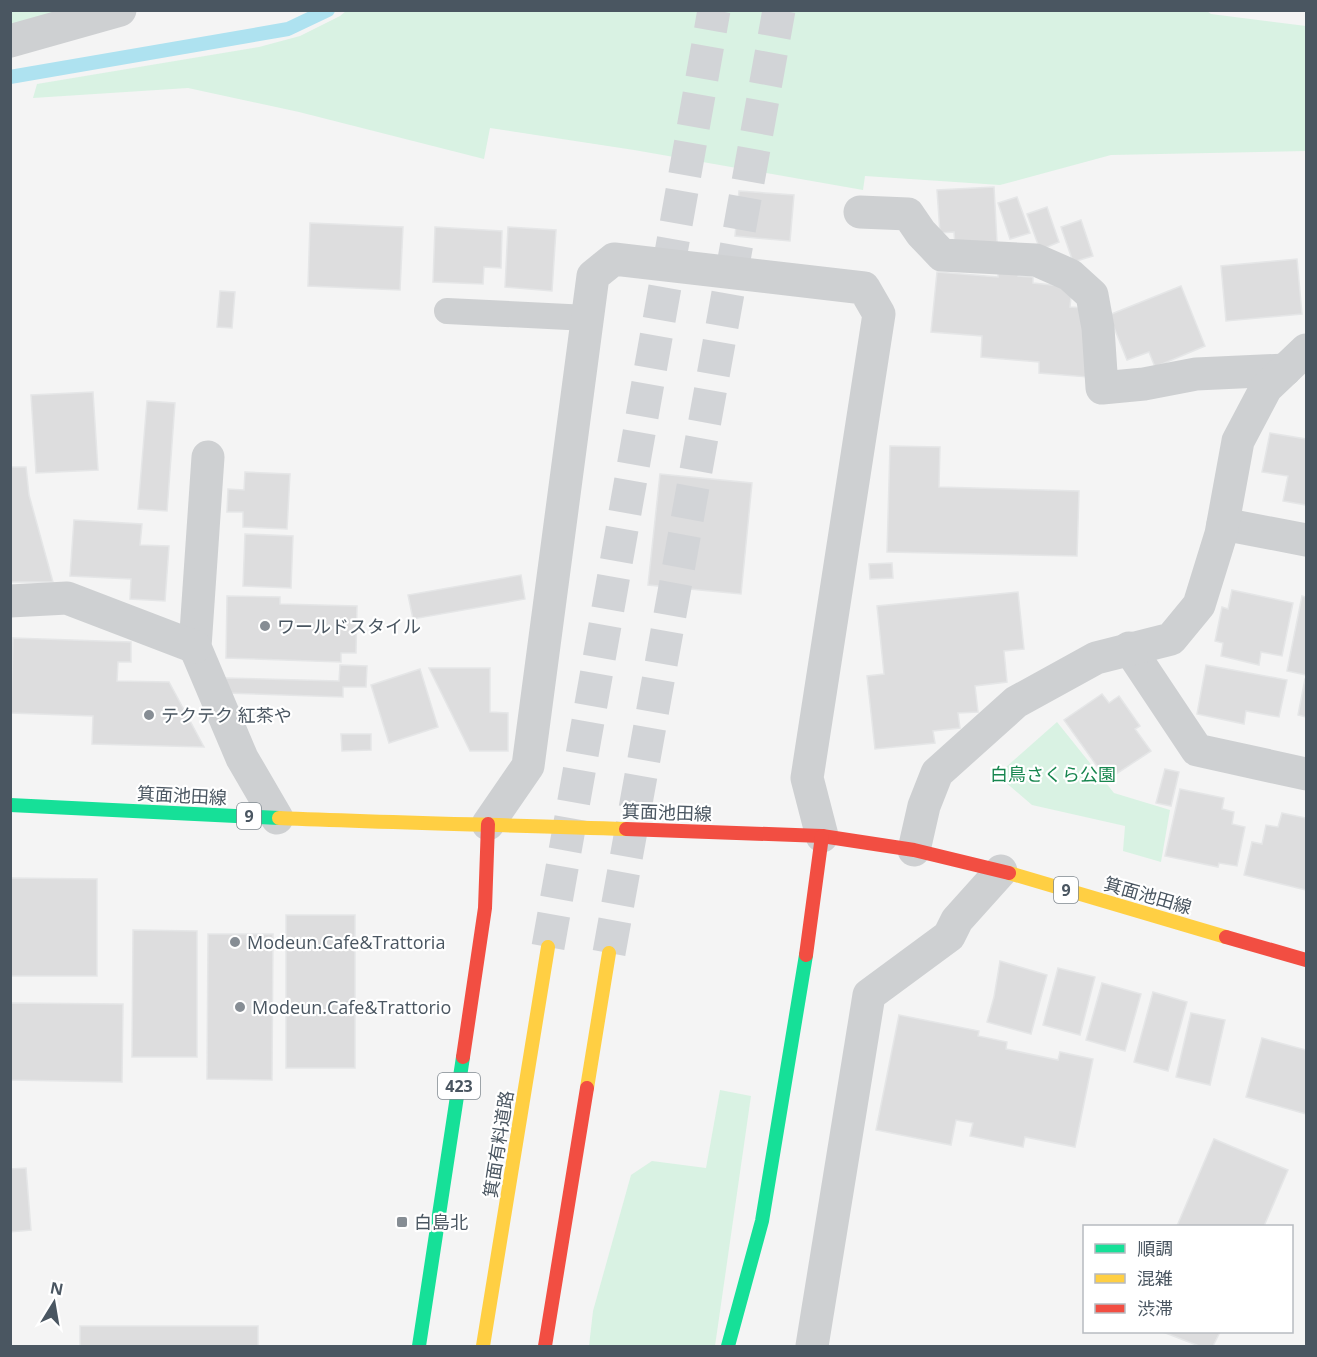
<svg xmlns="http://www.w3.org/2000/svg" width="1317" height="1357" viewBox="0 0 1317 1357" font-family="'Open Sans','Noto Sans JP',sans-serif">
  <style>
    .green { fill: #d9f2e3 }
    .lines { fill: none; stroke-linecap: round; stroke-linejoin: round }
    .stream { stroke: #aee2f0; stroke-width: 14 }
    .building { fill: #ddddde; stroke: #e5e6e7; stroke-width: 1.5 }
    .highway-tunnel { stroke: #d2d4d7; stroke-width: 33; stroke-dasharray: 33 16; stroke-linecap: butt }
    .lane { stroke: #ced0d2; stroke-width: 26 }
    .street { stroke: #ced0d2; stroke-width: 33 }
    .fast { stroke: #16e098; stroke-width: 14 }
    .slow { stroke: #ffcf43; stroke-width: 14 }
    .jam { stroke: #f24e42; stroke-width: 14 }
    .poi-dot { fill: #868d94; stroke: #fff; stroke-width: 2 }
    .labels { text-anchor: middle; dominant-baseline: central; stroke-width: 4.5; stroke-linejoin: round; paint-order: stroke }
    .shield { fill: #fff; stroke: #808990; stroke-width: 1.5 }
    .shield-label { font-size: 16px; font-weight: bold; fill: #4a5661 }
    .poi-label { font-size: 18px; fill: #4a5661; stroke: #fff; text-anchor: start }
    .park-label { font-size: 18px; fill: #17864f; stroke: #fff }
    .street-label { font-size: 18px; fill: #4a5661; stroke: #fff }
  </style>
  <rect width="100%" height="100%" fill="#f4f4f4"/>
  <g class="green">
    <polygon points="11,11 95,11 11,36"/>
    <polygon points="1207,11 1211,14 1306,26 1306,151 1111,155 1000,185 865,176 863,190 634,150 490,128 484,159 299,112 188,88 33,98 37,84 259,47 300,36 340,16 346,11"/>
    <polygon points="1057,722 1114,793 1170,810 1161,862 1123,851 1125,826 1032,805 997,775"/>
    <polygon points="720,1090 751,1096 715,1346 589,1346 593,1311 631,1175 652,1161 706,1168"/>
  </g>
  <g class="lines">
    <polyline class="stream" points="10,77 288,29 328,10"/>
  </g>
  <g class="building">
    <polygon points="994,187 997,242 955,245 954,232 940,233 937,190"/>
    <polygon points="739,191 794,195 790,241 735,236"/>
    <polygon points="1017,197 1030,233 1010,239 998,203"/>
    <polygon points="1047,207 1059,242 1040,250 1027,214"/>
    <polygon points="1081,220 1093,256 1073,262 1061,227"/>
    <polygon points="310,223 403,227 400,290 308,286"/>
    <polygon points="435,227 502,231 501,268 484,267 483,284 433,282"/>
    <polygon points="508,227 556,230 552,291 505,287"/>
    <polygon points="1297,259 1302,314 1226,321 1221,266"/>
    <polygon points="998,267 1018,268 1018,276 1033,277 1033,283 1072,287 1070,307 1085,308 1088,377 1039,373 1039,362 981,357 982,336 931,332 937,272 998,277"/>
    <polygon points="1181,286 1205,346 1155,367 1149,352 1127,360 1109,315"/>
    <polygon points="220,291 235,292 232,328 217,327"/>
    <polygon points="93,392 98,470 36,473 31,395"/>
    <polygon points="147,401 175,403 167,511 138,509"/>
    <polygon points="1270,433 1306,439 1306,505 1283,501 1288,476 1262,472"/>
    <polygon points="890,446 940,447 939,487 1079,491 1077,556 887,552"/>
    <polygon points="10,467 26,467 29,495 53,582 10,582"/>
    <polygon points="245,472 290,474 287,529 243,527 243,512 227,512 228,489 244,490"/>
    <polygon points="660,474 752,483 741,594 648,585"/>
    <polygon points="74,520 142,524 140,545 169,546 165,601 130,599 131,579 70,576"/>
    <polygon points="245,534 293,536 291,588 243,586"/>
    <polygon points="892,563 893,578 870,579 869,564"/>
    <polygon points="521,575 525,599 413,619 408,595"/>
    <polygon points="1232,590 1293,603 1282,656 1261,652 1259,665 1221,656 1223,643 1215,641 1222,607 1228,609"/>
    <polygon points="1018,592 1024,649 1004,651 1007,682 975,686 978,712 958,713 960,728 933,731 935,743 875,749 867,676 884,674 877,606"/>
    <polygon points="227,596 280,597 280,604 357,606 356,653 341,653 341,662 226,658"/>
    <polygon points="1302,596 1306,597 1306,675 1287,671"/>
    <polygon points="13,638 131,642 131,662 118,662 117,681 169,682 204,747 92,744 93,716 11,713"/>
    <polygon points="340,665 367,666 366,687 343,687 343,697 226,693 226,678 339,681"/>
    <polygon points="1206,665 1287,680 1279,717 1246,711 1244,724 1197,714"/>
    <polygon points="429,668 490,668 490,712 508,713 508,751 470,751"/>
    <polygon points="420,669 438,727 389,743 371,685"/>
    <polygon points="1305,679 1306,679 1306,717 1298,715"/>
    <polygon points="1102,694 1109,703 1119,696 1140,726 1135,729 1151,751 1107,780 1064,720"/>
    <polygon points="341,734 371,734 371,750 342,751"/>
    <polygon points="1165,769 1179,772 1171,806 1156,803"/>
    <polygon points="1180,789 1224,798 1222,809 1234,812 1232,824 1245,827 1237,866 1219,863 1218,867 1165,856"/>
    <polygon points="1282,813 1306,818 1306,890 1244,875 1252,842 1262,844 1266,825 1278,827"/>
    <polygon points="10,878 97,879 97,976 10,976"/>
    <rect x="286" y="915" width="69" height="153"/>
    <polygon points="133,930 197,931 197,1057 132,1057"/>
    <polygon points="208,934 273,934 272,1080 207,1079"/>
    <polygon points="1000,961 1047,975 1031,1034 987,1022 994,997"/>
    <polygon points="1058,968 1095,977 1080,1035 1043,1025"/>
    <polygon points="1102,983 1141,994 1125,1051 1086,1040"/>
    <polygon points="1153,992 1187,1002 1168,1071 1134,1062"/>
    <polygon points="10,1003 123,1004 122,1082 10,1080"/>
    <polygon points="1191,1013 1225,1020 1210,1085 1176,1077"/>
    <polygon points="899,1015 979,1031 978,1036 1007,1042 1006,1049 1058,1060 1060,1052 1093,1059 1075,1147 1025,1137 1023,1147 970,1136 973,1123 956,1120 951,1145 876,1130"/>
    <polygon points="1262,1038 1306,1050 1306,1114 1246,1097"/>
    <polygon points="1214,1139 1288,1170 1264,1226 1177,1226"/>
    <polygon points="26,1168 31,1230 10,1232 10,1169"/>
    <rect x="80" y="1326" width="178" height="20"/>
    <polygon points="1163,1332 1220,1332 1213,1346 1199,1346"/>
  </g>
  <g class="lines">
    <g class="highway-tunnel">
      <polyline points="548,947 714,10"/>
      <polyline points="609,953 779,10"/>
    </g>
    <polyline class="lane" points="447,311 588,318"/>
    <g class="street">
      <polyline points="10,41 120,10"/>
      <polyline points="860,212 908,214 921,233 942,255 1036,260 1070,275 1092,295 1098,328 1102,388 1144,384 1196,374 1285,370"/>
      <polyline points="208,457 195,647 242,758 277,818"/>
      <polyline points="1223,524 1306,540"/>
      <polyline points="10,601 67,598 195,647"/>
      <polyline points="1129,648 1197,750 1306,774"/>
      <polyline points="488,824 528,766 593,276 614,259 864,288 879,314 807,778 822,836"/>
      <polyline points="914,850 924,806 937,773 1016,702 1096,658 1171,639 1199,605 1221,534 1238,441 1266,388 1306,350"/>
      <polyline points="812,1346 869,995 949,936 957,920 1001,871"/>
    </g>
    <g class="fast">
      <polyline points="10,805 279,818"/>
      <polyline points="419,1346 463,1057"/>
      <polyline points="728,1346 762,1221 806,955"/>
    </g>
    <g class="slow">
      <path d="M279 818C395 823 510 825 626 829"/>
      <polyline points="1009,873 1226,937"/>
      <polyline points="587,1088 609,953"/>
      <polyline points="483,1346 548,947"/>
    </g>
    <g class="jam">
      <polyline points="626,829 822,836 914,850 1009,873"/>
      <polyline points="1226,937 1306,960"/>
      <polyline points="806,955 822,836"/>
      <polyline points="463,1057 485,908 488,824"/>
      <polyline points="545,1346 587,1088"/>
    </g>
  </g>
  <g class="poi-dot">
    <circle cx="265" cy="626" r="6"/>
    <circle cx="149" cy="715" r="6"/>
    <circle cx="235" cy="942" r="6"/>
    <circle cx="240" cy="1007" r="6"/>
    <rect x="396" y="1216" width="12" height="12" rx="3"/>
  </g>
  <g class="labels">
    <g class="shield">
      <rect x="237" y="803" width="24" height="26" rx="4.5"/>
      <rect x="1054" y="877" width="24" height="26" rx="4.5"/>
      <rect x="438" y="1073" width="42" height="26" rx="4.5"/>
    </g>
    <g class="shield-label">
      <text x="249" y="816">9</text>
      <text x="1066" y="890">9</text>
      <text x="459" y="1086">423</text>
    </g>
    <g class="poi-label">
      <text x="277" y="626">ワールドスタイル</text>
      <text x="161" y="715">テクテク 紅茶や</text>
      <text x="247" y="942">Modeun.Cafe&amp;Trattoria</text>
      <text x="252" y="1007">Modeun.Cafe&amp;Trattorio</text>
      <text x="414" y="1222">白島北</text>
    </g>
    <g class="park-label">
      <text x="1053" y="774">白鳥さくら公園</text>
    </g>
    <g class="street-label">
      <text transform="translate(182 795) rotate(3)">箕面池田線</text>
      <text transform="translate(667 812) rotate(2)">箕面池田線</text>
      <text transform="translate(1148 895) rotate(16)">箕面池田線</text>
      <text transform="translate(498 1144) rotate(-81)">箕面有料道路</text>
    </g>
  </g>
  <rect width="1317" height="1357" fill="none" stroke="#4a5661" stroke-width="24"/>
  <rect x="1083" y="1225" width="210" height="108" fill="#ffffff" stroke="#b7bbc0" stroke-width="1.5"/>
  <rect x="1095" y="1244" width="30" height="9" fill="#16e098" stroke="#b7bbc0" stroke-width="1.5"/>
  <text x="1137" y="1255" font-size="18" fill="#4a5661">順調</text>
  <rect x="1095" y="1274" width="30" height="9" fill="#ffcf43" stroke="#b7bbc0" stroke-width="1.5"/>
  <text x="1137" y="1285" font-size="18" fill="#4a5661">混雑</text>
  <rect x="1095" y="1304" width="30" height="9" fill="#f24e42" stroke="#b7bbc0" stroke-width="1.5"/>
  <text x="1137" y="1315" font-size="18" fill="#4a5661">渋滞</text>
  <g transform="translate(54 1303) rotate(11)" stroke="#ffffff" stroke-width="4.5" paint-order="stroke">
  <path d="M0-4.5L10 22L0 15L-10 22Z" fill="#4a5661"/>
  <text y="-9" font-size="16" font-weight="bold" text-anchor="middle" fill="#4a5661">N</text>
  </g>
</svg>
